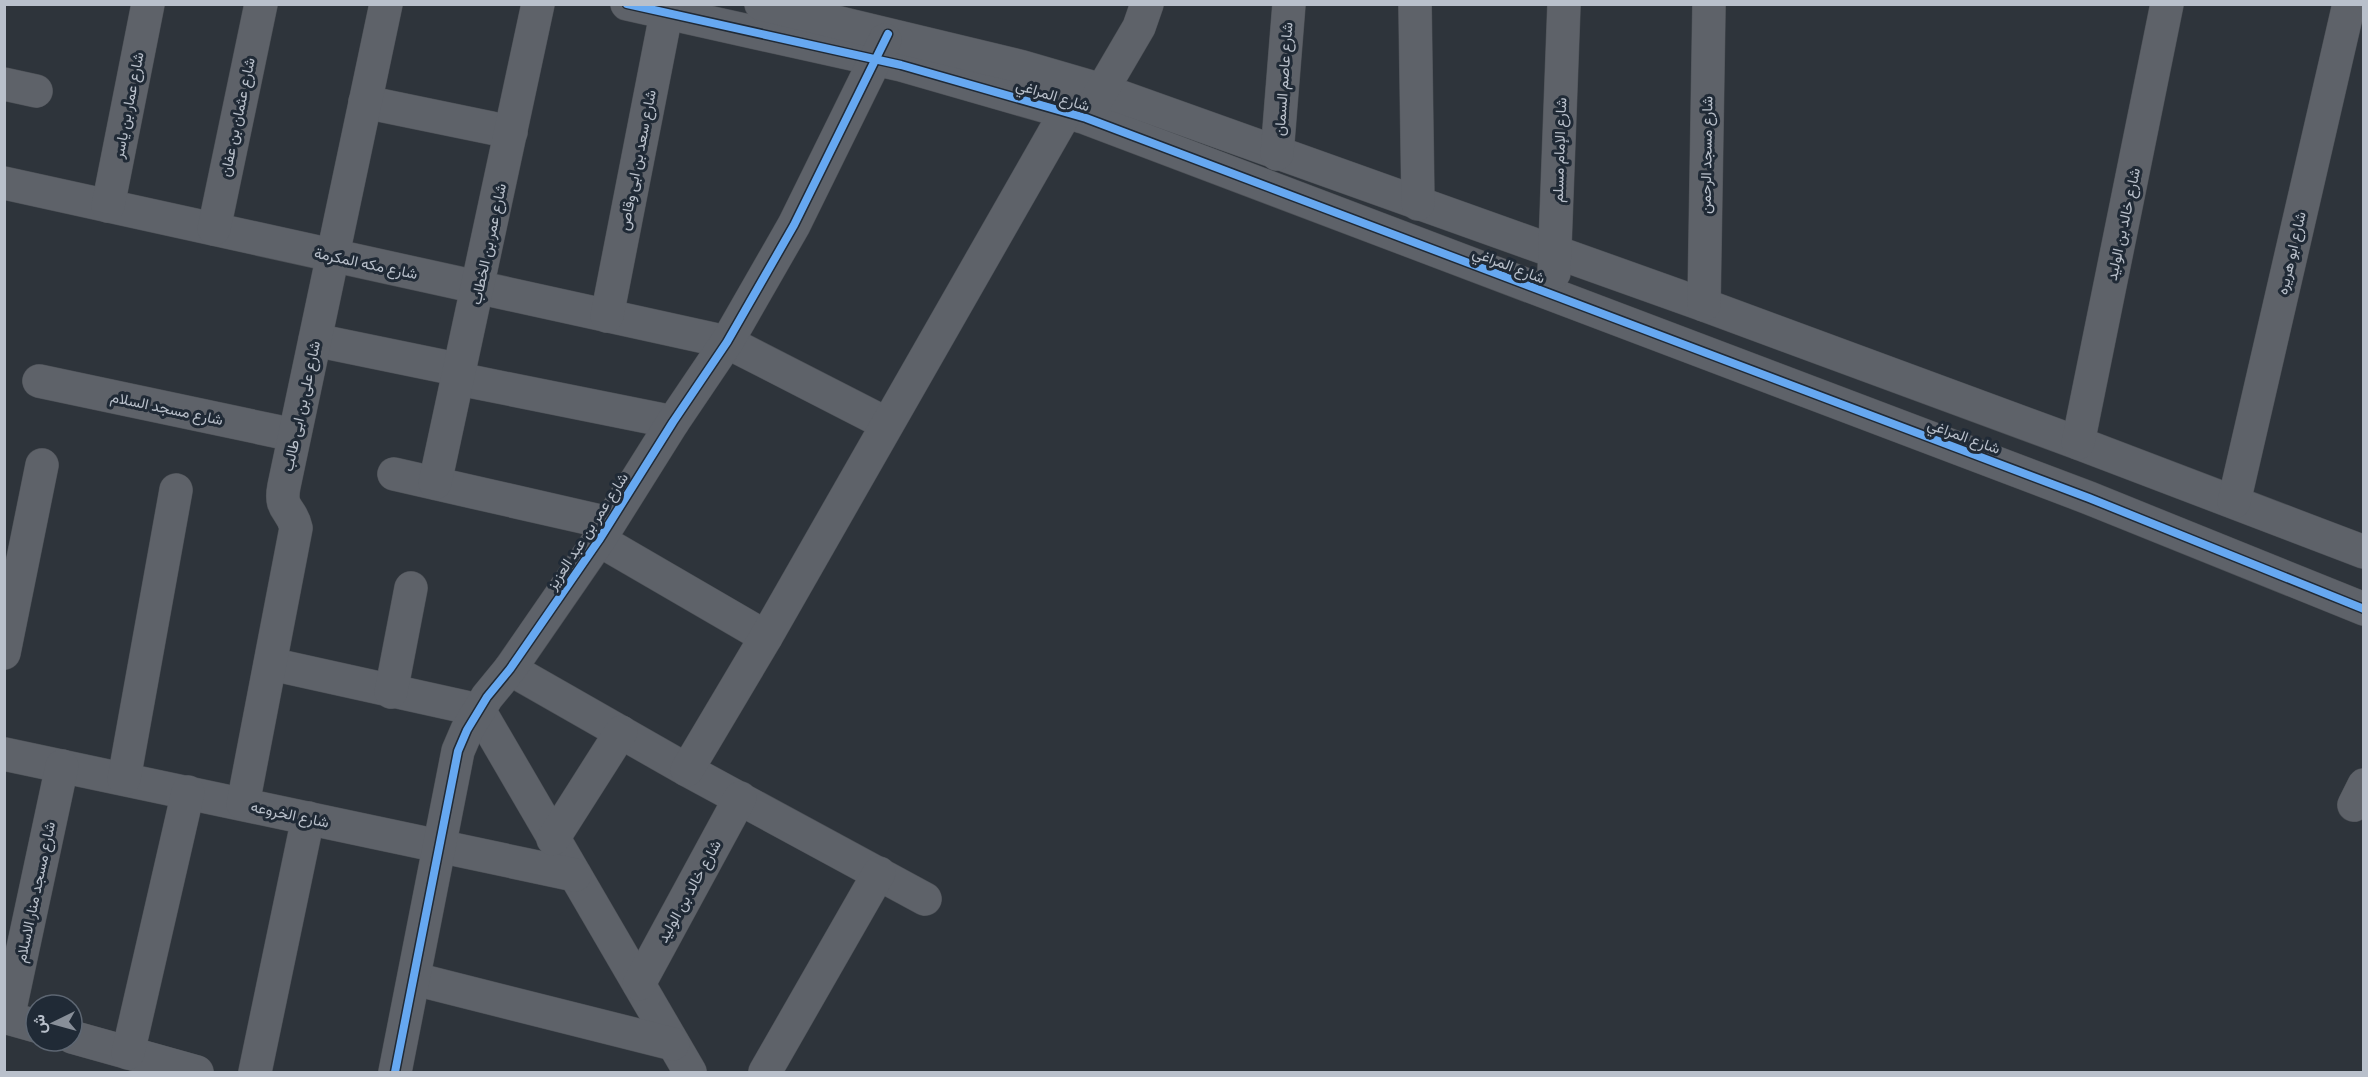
<svg xmlns="http://www.w3.org/2000/svg" width="2368" height="1077" viewBox="0 0 2368 1077" font-family="'IBM Plex Sans',Vazirmatn,sans-serif">
  <style>
    .lines { fill: none; stroke-linecap: round; stroke-linejoin: round }
    .minor-casing { stroke: #4c5056; stroke-width: 34 }
    .minor { stroke: #5e6269; stroke-width: 33 }
    .cycleway-casing { stroke: #202a36; stroke-width: 11 }
    .cycleway { stroke: #66a8f1; stroke-width: 8 }
    .labels { text-anchor: middle; dominant-baseline: central; stroke-width: 6; stroke-linejoin: round; paint-order: stroke }
    .street-label { font-size: 15px; fill: #b9c0cb; stroke: #202a36 }
  </style>
  <rect width="100%" height="100%" fill="#2e343b"/>
  <g class="lines">
    <g class="minor-casing">
      <g id="minor">
        <polyline points="627,4 901,65 1086,118 2089,498 2364,609"/>
        <polyline points="761,4 1023,67 1102,90 1704,305 2078,443 2364,552"/>
        <polyline points="1415,4 1418,204"/>
        <polyline points="4,84 36,91"/>
        <polyline points="365,102 511,132"/>
        <polyline points="1091,109 1139,27 1147,4"/>
        <polyline points="1277,154 1289,4"/>
        <polyline points="4,183 727,342 887,424"/>
        <polyline points="108,206 148,4"/>
        <polyline points="214,229 261,4"/>
        <polyline points="1554,273 1564,4"/>
        <polyline points="1704,305 1709,4"/>
        <polyline points="607,316 668,4"/>
        <polyline points="315,340 461,370"/>
        <polyline points="459,379 673,422"/>
        <polyline points="39,381 294,435"/>
        <polyline points="2078,443 2167,4"/>
        <polyline points="394,474 609,523"/>
        <polyline points="435,483 538,4"/>
        <polyline points="2234,502 2349,4"/>
        <polyline points="599,540 766,637"/>
        <polyline points="4,653 42,465"/>
        <polyline points="271,664 479,710 690,1072"/>
        <polyline points="510,669 687,770 925,899"/>
        <polyline points="391,692 411,588"/>
        <polyline points="4,754 575,875"/>
        <polyline points="687,770 766,637 1066,112"/>
        <polyline points="124,779 176,490"/>
        <path d="M243 804 296 528C292 508 279 511 284 486L386 4"/>
        <polyline points="2354,805 2364,785"/>
        <polyline points="553,839 621,732"/>
        <polyline points="415,979 673,1044"/>
        <polyline points="639,984 740,798"/>
        <polyline points="4,1017 36,1026"/>
        <polyline points="8,1018 62,766"/>
        <polyline points="72,1037 197,1072"/>
        <polyline points="128,1053 188,792"/>
        <polyline points="255,1072 308,818"/>
        <polyline points="395,1072 458,751 467,730 487,697 510,669 599,540 673,422 727,342 794,225 885,40"/>
        <polyline points="765,1072 879,873"/>
      </g>
    </g>
    <use href="#minor" class="minor"/>
    <g class="cycleway-casing">
      <g id="cycleway">
        <polyline points="627,4 901,65 1086,118 2089,498 2364,609"/>
        <polyline points="395,1072 458,751 467,730 487,697 510,669 599,540 673,422 727,342 794,225 888,34"/>
      </g>
    </g>
    <use href="#cycleway" class="cycleway"/>
  </g>
  <g class="labels">
    <g class="street-label">
      <text transform="translate(1283 79) rotate(-86)">شارع عاصم السمان</text>
      <text transform="translate(1053 95) rotate(17)">شارع المراغي</text>
      <text transform="translate(128 105) rotate(-79)">شارع عمار بن ياسر</text>
      <text transform="translate(237 117) rotate(-78)">شارع عثمان بن عفان</text>
      <text transform="translate(1559 150) rotate(-88)">شارع الإمام مسلم</text>
      <text transform="translate(1706 155) rotate(-89)">شارع مسجد الرحمن</text>
      <text transform="translate(637 160) rotate(-79)">شارع سعد بن ابى وقاص</text>
      <text transform="translate(2123 224) rotate(-78)">شارع خالد بن الوليد</text>
      <text transform="translate(488 244) rotate(-78)">شارع عمر بن الخطاب</text>
      <text transform="translate(2291 253) rotate(-77)">شارع ابو هريره</text>
      <text transform="translate(366 263) rotate(12)">شارع مكه المكرمة</text>
      <text transform="translate(1509 265) rotate(21)">شارع المراغي</text>
      <text transform="translate(301 406) rotate(-78)">شارع على بن ابى طالب</text>
      <text transform="translate(167 408) rotate(12)">شارع مسجد السلام</text>
      <text transform="translate(1964 436) rotate(20)">شارع المراغي</text>
      <text transform="translate(587 531) rotate(-57)">شارع عمر بن عبد العزيز</text>
      <text transform="translate(290 814) rotate(12)">شارع الخروعه</text>
      <text transform="translate(689 891) rotate(-61)">شارع خالد بن الوليد</text>
      <text transform="translate(35 892) rotate(-78)">شارع مسجد منار الاسلام</text>
    </g>
  </g>
  <rect width="2368" height="1077" fill="none" stroke="#b9c0cb" stroke-width="12"/>
  <g transform="translate(54 1023) rotate(265)"><circle r="28" fill="#202a36" stroke="#5d6672" stroke-width="1.5"/>
  <path d="M0-4.5L10 22L0 15L-10 22Z" fill="#888f99"/>
  <text y="-9" font-size="16" font-weight="bold" text-anchor="middle" fill="#b9c0cb">ش</text>
  </g>
</svg>
